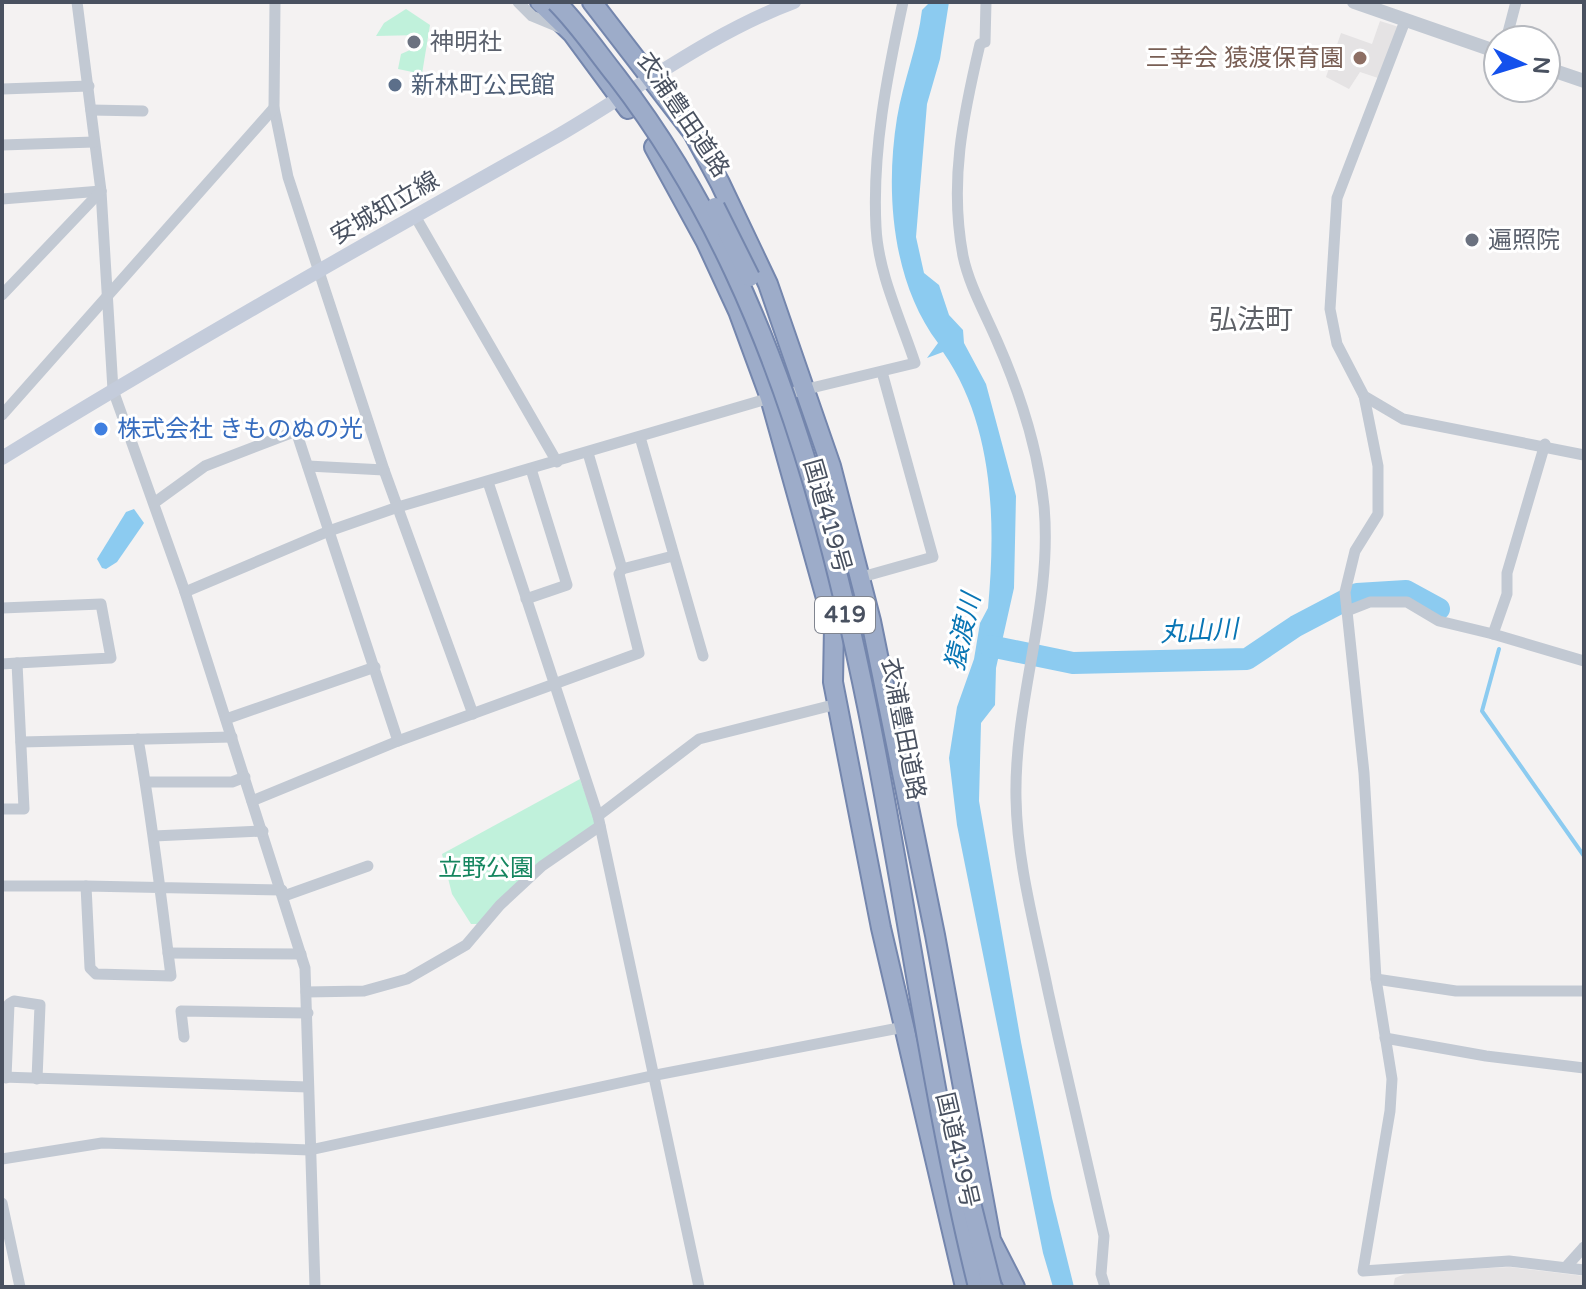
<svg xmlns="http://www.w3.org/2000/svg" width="1586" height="1289" viewBox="0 0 1586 1289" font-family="'Varela Round','Noto Sans JP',sans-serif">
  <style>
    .education { fill: #e5e3e4 }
    .green { fill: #c0f1db }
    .water { fill: #8ccbf0 }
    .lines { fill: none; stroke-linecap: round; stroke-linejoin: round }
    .stream { stroke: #8ccbf0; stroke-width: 4 }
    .river { stroke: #8ccbf0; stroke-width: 22 }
    .trunk-casing { stroke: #7486ad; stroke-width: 22 }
    .minor { stroke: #c2c9d3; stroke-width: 11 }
    .tertiary { stroke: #c2c9d3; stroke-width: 14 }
    .secondary { stroke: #c4ccdb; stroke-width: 14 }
    .trunk { stroke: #9dacc9; stroke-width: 18 }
    .trunk-bridge-casing { stroke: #7486ad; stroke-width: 22; stroke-linecap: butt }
    .trunk-bridge { stroke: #9dacc9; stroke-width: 18 }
    .worship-dot { fill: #6b7280; stroke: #fff; stroke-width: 3 }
    .education-dot { fill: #8d6e63; stroke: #fff; stroke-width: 3 }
    .service-dot { fill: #5c6f8a; stroke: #fff; stroke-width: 3 }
    .shop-dot { fill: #3f7fe0; stroke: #fff; stroke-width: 3 }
    .labels { text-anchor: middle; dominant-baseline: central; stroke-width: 6; stroke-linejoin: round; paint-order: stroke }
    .shield { fill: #fff; stroke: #808590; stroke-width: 2 }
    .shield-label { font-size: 22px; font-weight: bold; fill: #495160 }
    .worship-label { font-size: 24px; fill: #5b616d; stroke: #fff; text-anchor: start }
    .education-label { font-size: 24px; fill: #785e54; stroke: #fff; text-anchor: end }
    .service-label { font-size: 24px; fill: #4e5e75; stroke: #fff; text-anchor: start }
    .street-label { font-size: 24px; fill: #495160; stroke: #fff }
    .shop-label { font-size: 24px; fill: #366cbe; stroke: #fff; text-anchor: start }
    .park-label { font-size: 24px; fill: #15865f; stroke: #fff }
    .water-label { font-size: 26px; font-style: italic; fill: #0875b4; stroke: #fff }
    .quarter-label { font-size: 28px; fill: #5e6167; stroke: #fff }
  </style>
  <rect width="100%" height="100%" fill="#f4f2f2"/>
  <g class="education">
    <polygon points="1380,21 1399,27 1381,79 1360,72 1349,89 1326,77 1341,33 1372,44"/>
    <polygon points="1510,1267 1584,1276 1584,1287 1393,1287 1395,1278 1410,1272"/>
  </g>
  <g class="green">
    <polygon points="406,9 430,25 422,74 398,69 401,54 419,46 420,35 376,36 384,23"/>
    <polygon points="580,779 596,824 478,924 471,924 452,894 442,854"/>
  </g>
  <g class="water">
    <path d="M930 2H949L940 59 927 104 916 237 924 273 939 285 949 315 963 330 964 343 986 384 1016 496 1014 588 996 668 995 705 981 723 979 801 1021 1042 1052 1198 1074 1287H1053L1043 1253 957 825 949 758 957 707 974 659 980 623 988 608C996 522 994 425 943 352L927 358 938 343C892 282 885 192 897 118 903 82 918 46 922 10Z"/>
    <polygon points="134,509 144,523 117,562 106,569 102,568 97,559 126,512"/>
  </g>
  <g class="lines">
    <polyline class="stream" points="1499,649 1482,711 1584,856"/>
    <polyline class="river" points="990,646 1073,663 1247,659 1296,626 1357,594 1406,591 1439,609"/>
    <g class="trunk-casing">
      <g id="trunk">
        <polyline points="540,2 572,33 628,109"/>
        <polyline points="592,2 693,133 720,183 768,284 831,466 871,621 935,935 991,1240 1015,1287"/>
        <polyline points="654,147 706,242 738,311 770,398 834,627 833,682 881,928 965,1287"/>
      </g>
    </g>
    <g class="minor">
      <polyline points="77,2 101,191 113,390 185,592 305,968 315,1287"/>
      <polyline points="275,2 274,108 288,177 384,470 473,714"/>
      <polyline points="518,2 532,16 561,28"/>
      <path d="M986 2 985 42 980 44C963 116 949 182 963 256 969 285 985 313 997 341 1020 393 1038 449 1044 506 1053 605 1014 699 1016 798 1017 863 1035 927 1048 991 1066 1073 1085 1155 1104 1236L1101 1274 1105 1287"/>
      <polyline points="1405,21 1337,198 1330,309 1337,344 1364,396 1403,419 1584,455"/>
      <polyline points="1506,40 1516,2"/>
      <polyline points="2,89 89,86"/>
      <polyline points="91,110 143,111"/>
      <polyline points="2,145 94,142"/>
      <polyline points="2,199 101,191"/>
      <polyline points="415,216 557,462"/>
      <polyline points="2,295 101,191"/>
      <polyline points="1364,396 1378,466 1378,514 1355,551 1345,592 1364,773 1376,979 1392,1079 1390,1111 1363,1271 1509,1261 1584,1270"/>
      <polyline points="2,415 274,108"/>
      <polyline points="640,437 703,656"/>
      <polyline points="1545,444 1507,573 1507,594 1493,634 1584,661"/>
      <polyline points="308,466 384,470"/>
      <polyline points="488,482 598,816 699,1287"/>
      <polyline points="154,503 205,466 296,431 398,741"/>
      <polyline points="622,569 673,556"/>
      <polyline points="869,575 933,557 882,372"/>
      <path d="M185 592 329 531 398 507 770 398 915 363C901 320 878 273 876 227 872 151 887 76 903 2"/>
      <polyline points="526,599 567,585 531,469"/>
      <polyline points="2,608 101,604 111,658 17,663"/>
      <polyline points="1347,611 1370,602 1407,602 1439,621 1493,634"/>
      <polyline points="2,664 17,663 24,809 2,809"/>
      <polyline points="226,719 375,667"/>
      <path d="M138 739C152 818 161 897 171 976L96 974 90 968 86 886 282 890"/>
      <polyline points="21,742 232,737"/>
      <polyline points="146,782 232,782 245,777"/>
      <polyline points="252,801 398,741 639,653 619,574 622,569 588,453"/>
      <polyline points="598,816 699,739 837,704"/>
      <polyline points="154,836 263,831"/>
      <polyline points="2,886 86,886"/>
      <polyline points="284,896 368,866"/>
      <polyline points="168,953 301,954"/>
      <polyline points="1376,979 1456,991 1584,991"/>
      <polyline points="306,992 364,991 407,979 466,945 500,905 542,866 600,826"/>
      <polyline points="184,1037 181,1011 308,1013"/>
      <polyline points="1385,1038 1486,1056 1584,1068"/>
      <polyline points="2,1077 308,1087"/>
      <polyline points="6,1078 9,1004 14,1001 40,1005 37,1079"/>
      <polyline points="2,1159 102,1143 310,1150 651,1076 904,1027"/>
      <polyline points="2,1203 20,1287"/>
      <polyline points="1566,1267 1584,1247"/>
    </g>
    <g class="tertiary">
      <polyline points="1354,2 1498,52"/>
      <polyline points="1546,68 1584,81"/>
    </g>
    <path class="secondary" d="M2 458C182 347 367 243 552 139 631 94 708 34 794 2"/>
    <use href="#trunk" class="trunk"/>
    <g class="trunk-bridge-casing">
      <g id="trunk-bridge">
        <path d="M556 2C579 25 597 52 617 77 874 410 880 892 978 1287"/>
        <polyline points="715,207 750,277"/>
        <polyline points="967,1187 992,1287"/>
      </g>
    </g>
    <use href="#trunk-bridge" class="trunk-bridge"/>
  </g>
  <g class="worship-dot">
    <circle cx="414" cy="42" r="8"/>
    <circle cx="1472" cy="240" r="8"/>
  </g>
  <circle class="education-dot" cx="1360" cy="58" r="8"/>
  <circle class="service-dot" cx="395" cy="85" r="8"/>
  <circle class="shop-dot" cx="101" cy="429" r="8"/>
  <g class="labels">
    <rect class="shield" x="815" y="597" width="60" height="36" rx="6"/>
    <g class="shield-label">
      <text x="845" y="615">419</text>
    </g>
    <g class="worship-label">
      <text x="430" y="42">神明社</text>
      <text x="1488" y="240">遍照院</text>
    </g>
    <g class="education-label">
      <text x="1344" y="58">三幸会 猿渡保育園</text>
    </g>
    <g class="service-label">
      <text x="411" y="85">新林町公民館</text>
    </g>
    <g class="street-label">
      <text transform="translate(683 115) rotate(56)">衣浦豊田道路</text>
      <text transform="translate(385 208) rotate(-30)">安城知立線</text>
      <text transform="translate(827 516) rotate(74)">国道419号</text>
      <text transform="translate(903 729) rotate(79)">衣浦豊田道路</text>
      <text transform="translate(957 1150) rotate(77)">国道419号</text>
    </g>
    <g class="shop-label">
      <text x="117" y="429">株式会社 きものぬの光</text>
    </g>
    <g class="park-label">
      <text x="486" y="868">立野公園</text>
    </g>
    <g class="water-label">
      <text transform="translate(1199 631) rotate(-3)">丸山川</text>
      <text transform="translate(963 632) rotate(-77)">猿渡川</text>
    </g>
    <g class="quarter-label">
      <text x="1251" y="320">弘法町</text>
    </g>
  </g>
  <rect width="1586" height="1289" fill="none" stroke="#495160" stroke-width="8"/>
  <g transform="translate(1522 64) rotate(94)"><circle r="38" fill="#ffffff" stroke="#b6b9bf" stroke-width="2"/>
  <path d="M0-6L14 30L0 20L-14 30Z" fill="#1451ec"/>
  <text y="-12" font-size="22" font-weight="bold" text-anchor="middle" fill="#495160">N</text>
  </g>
</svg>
